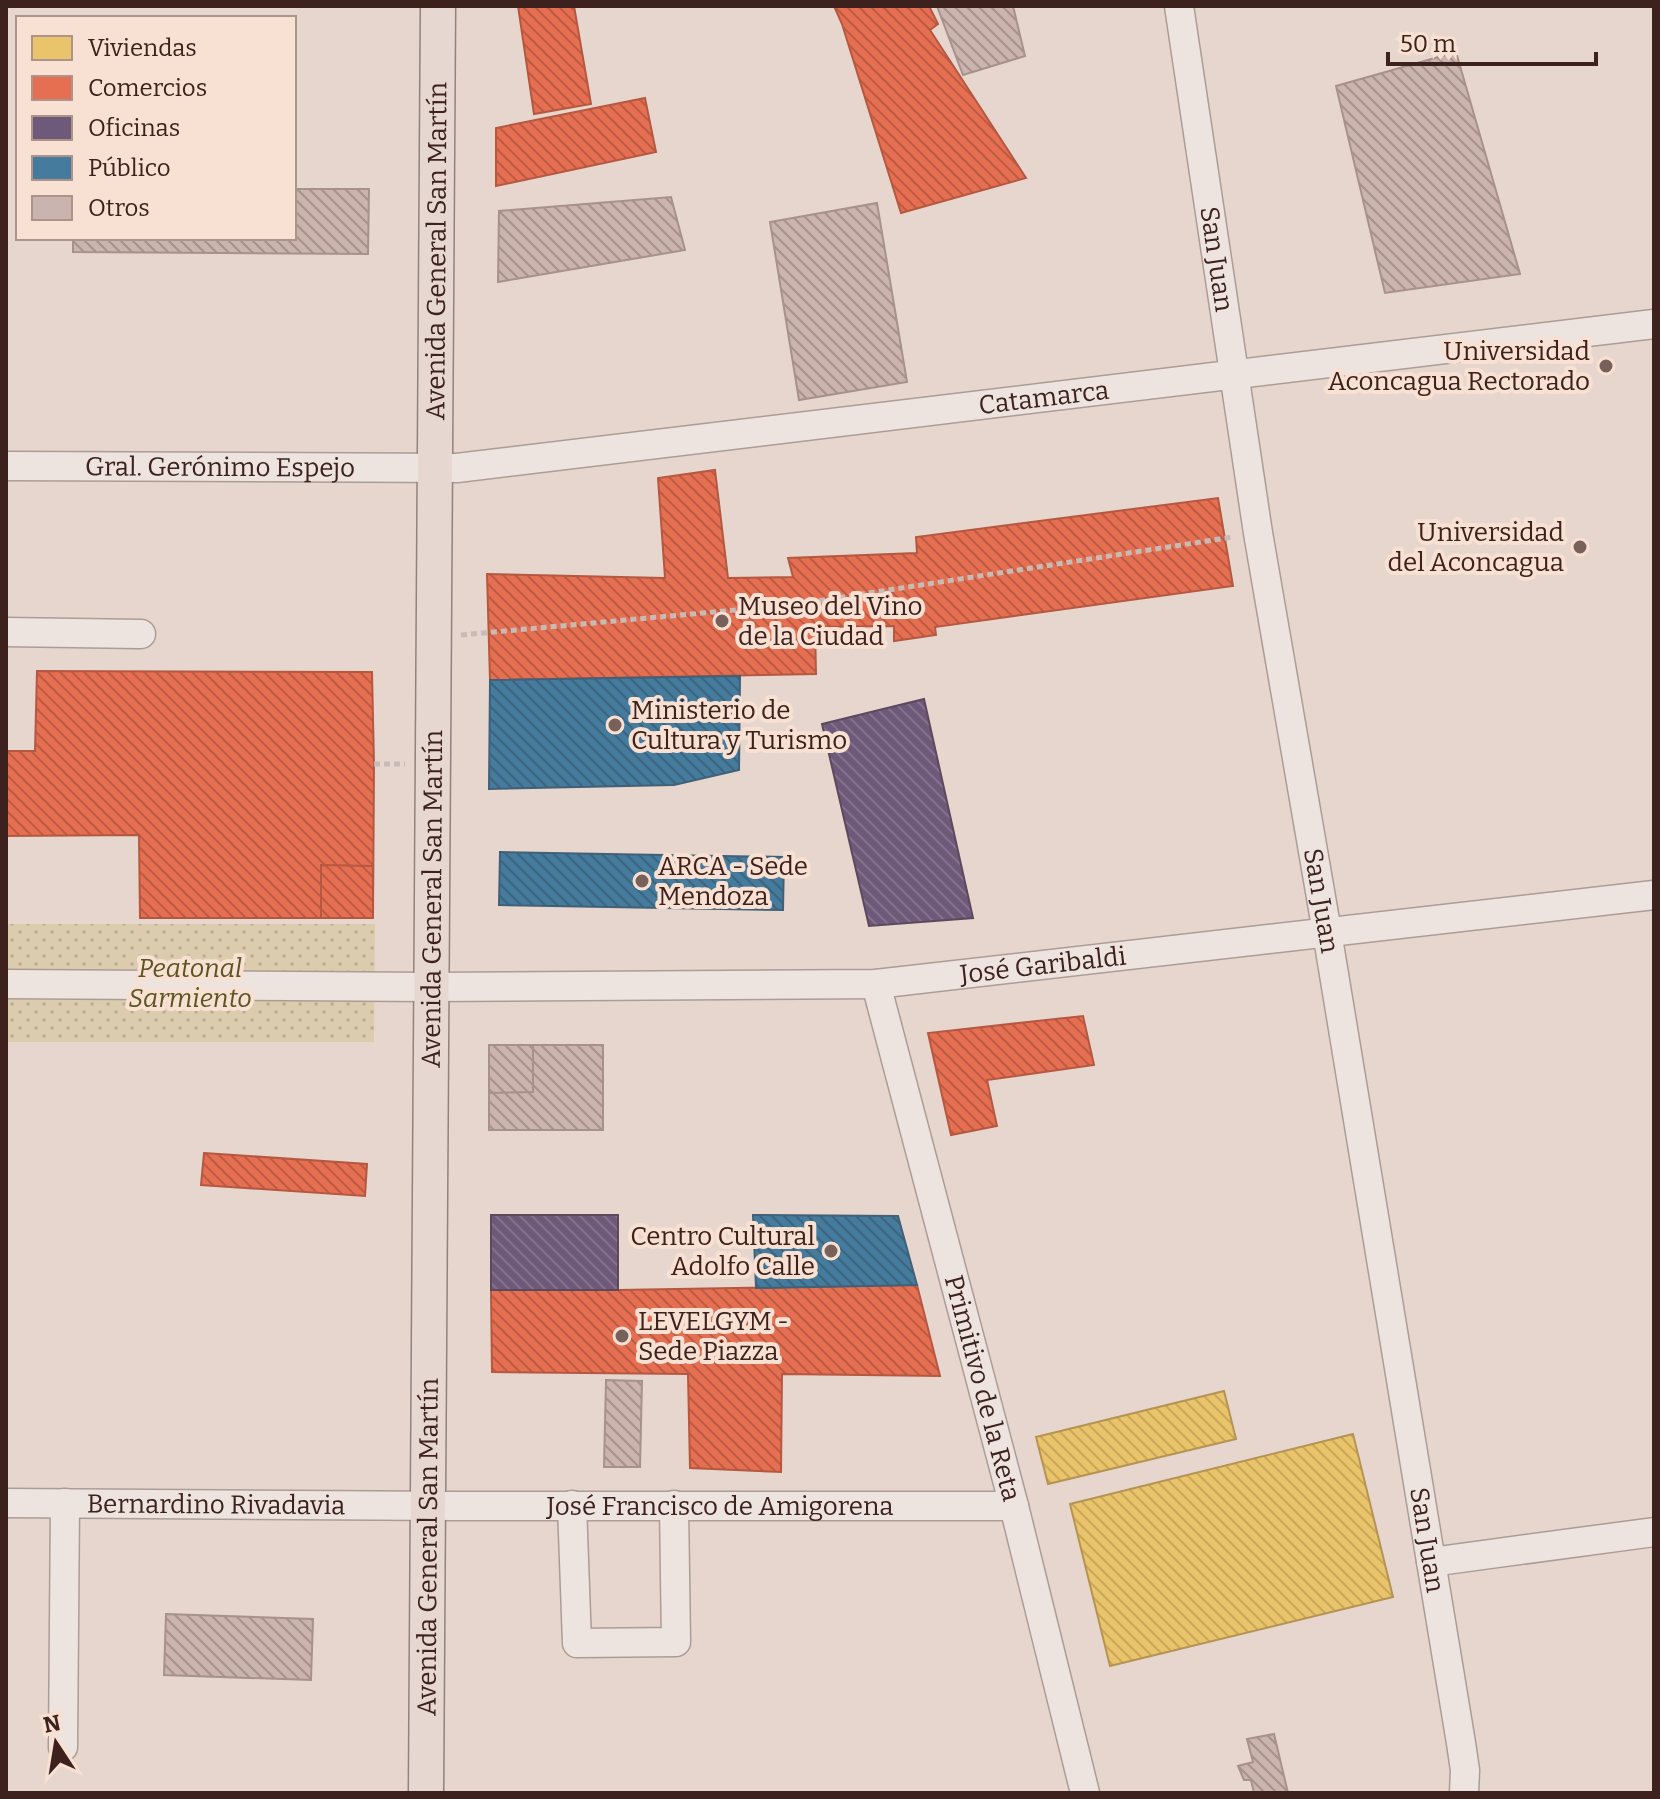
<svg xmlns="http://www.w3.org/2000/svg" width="1660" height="1799" viewBox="0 0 1660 1799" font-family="Bitter,serif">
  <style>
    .park { fill: url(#park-dots) }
    .homes { fill: url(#homes-back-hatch); stroke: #b59353; stroke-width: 2 }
    .shops { fill: url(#shops-back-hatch); stroke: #b45841; stroke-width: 2 }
    .offices { fill: url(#offices-back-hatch); stroke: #5e485e; stroke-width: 2 }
    .public { fill: url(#public-back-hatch); stroke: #426077; stroke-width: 2 }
    .building { fill: url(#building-back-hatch); stroke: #a7918c; stroke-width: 2 }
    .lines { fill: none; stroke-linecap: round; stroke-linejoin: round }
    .minor-casing { stroke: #ac9c96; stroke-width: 31 }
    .major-casing { stroke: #91827d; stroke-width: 37 }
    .path { stroke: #c7bbb5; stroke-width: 5; stroke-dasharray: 6 4; stroke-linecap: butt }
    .minor { stroke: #eee4df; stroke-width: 28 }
    .major { stroke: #e6d8d0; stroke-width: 34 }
    .poi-dot { fill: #78605b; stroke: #f8e0d2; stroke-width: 3 }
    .labels { text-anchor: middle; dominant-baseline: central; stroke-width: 8; stroke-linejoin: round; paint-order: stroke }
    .street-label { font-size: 26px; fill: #3c211d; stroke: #f8e0d2 }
    .poi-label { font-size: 26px; fill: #3c211d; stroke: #f8e0d2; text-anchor: start }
    .park-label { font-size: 26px; font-style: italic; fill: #5a5522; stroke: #f8e0d2 }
  </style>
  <defs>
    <pattern id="park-dots" width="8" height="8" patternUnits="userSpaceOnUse" patternTransform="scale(2)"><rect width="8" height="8" fill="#dbccae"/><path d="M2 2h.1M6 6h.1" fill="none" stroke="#bdaf95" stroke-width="1.8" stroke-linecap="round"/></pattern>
    <pattern id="homes-back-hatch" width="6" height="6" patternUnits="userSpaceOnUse" patternTransform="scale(2)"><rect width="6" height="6" fill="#e9c46a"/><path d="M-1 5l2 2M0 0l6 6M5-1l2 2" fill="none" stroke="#c9a85b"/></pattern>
    <pattern id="shops-back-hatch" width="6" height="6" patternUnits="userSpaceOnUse" patternTransform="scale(2)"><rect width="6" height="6" fill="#e76f51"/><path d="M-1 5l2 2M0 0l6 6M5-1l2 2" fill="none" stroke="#bc5b43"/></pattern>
    <pattern id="offices-back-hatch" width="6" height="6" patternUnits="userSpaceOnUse" patternTransform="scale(2)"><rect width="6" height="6" fill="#6d597a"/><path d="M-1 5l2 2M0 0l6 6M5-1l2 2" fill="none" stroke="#83728a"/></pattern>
    <pattern id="public-back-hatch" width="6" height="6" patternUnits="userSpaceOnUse" patternTransform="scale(2)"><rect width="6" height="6" fill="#457b9d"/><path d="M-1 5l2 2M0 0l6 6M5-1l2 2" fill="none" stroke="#3b647f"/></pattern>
    <pattern id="building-back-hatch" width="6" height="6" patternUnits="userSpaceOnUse" patternTransform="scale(2)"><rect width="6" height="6" fill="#cbb3ae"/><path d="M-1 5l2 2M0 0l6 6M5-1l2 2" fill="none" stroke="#a6918d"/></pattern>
  </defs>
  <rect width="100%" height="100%" fill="#e7d6cd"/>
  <polygon class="park" points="6,924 375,924 374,1042 6,1042"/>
  <g class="homes">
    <polygon points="1224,1391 1236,1439 1048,1484 1036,1437"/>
    <polygon points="1353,1434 1393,1597 1110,1666 1070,1504"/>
  </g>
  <g class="shops">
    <polygon points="518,6 574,6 591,104 534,114"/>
    <polygon points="834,6 929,6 938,24 930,30 1026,178 901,213 842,24"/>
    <polygon points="645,98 656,152 496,186 496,128"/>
    <polygon points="715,470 728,578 793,577 788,558 917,553 916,537 1218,498 1233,586 935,627 936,635 894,641 894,626 815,627 816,674 490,680 487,574 665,578 658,478"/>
    <polygon points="37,671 372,672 374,764 373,918 140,918 139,835 6,836 6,751 35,751"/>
    <polygon points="321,865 373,866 373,918 321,918"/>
    <polygon points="1083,1016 1094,1065 987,1080 997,1126 951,1135 928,1033"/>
    <polygon points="204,1153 367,1164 365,1196 201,1185"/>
    <polygon points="917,1285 940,1376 782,1374 781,1472 690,1468 688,1374 492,1372 491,1290 618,1290"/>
  </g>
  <g class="offices">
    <polygon points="924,699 973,918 869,926 822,724"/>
    <rect x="491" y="1215" width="127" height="75"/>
  </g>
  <g class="public">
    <polygon points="740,676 739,770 674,785 489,789 490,680"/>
    <polygon points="500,852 784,857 783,910 499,905"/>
    <polygon points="753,1215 898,1216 917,1285 756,1288"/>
  </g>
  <g class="building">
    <polygon points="937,6 1013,6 1025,56 963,75"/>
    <polygon points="1456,52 1520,274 1385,293 1336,86"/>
    <polygon points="294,189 369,189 368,254 73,252 73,238 294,238"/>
    <polygon points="671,197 685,250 498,282 499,211"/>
    <polygon points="877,203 907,382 799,400 770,222"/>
    <rect x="489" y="1045" width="114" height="85"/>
    <polygon points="489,1045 533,1045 533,1092 489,1093"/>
    <polygon points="606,1380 642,1381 640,1467 604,1467"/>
    <polygon points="166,1614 313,1619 311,1680 164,1675"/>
    <polygon points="1274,1734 1288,1793 1254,1793 1251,1780 1244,1780 1238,1766 1253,1762 1247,1739"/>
  </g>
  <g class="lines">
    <g class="minor-casing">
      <g id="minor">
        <path id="s1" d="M1179 6 1258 533 1327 932 1461 1743 1465 1770 1464 1793"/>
        <path id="s2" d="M6 466 457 468 1654 324"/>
        <polyline points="6,632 141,634"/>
        <path id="s3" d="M6 984 430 987 876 984 1654 895"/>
        <path id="s4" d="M876 984 1014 1506 1085 1793"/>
        <path id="s5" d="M6 1503 454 1506H1014"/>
        <polyline points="572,1505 577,1643 676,1642 674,1505"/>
        <polyline points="1431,1562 1654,1532"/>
        <polyline points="63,1747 65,1503"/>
      </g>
    </g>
    <g class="major-casing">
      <g id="major">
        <path id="s6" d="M426 1793 438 6"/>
      </g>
    </g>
    <g class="path">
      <polyline points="461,635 791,605 1233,537"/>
      <polyline points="374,764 405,764"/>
    </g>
    <use href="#minor" class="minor"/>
    <use href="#major" class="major"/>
  </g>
  <g class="poi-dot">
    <circle cx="1606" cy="366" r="8"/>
    <circle cx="1580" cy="547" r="8"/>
    <circle cx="722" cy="621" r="8"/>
    <circle cx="615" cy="725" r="8"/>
    <circle cx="642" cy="881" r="8"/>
    <circle cx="831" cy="1251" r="8"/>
    <circle cx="622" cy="1336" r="8"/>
  </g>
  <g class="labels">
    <g class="street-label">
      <text stroke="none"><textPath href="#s6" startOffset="1542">Avenida General San Martín</textPath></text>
      <text stroke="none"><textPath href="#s1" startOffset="256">San Juan</textPath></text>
      <text stroke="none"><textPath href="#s2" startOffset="1042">Catamarca</textPath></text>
      <text stroke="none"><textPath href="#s2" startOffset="214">Gral. Gerónimo Espejo</textPath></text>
      <text stroke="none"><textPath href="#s6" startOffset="894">Avenida General San Martín</textPath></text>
      <text stroke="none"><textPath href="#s1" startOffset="906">San Juan</textPath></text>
      <text stroke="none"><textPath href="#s3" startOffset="1038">José Garibaldi</textPath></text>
      <text stroke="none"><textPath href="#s4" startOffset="418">Primitivo de la Reta</textPath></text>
      <text stroke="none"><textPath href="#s5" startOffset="210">Bernardino Rivadavia</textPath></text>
      <text stroke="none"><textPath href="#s5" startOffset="714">José Francisco de Amigorena</textPath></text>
      <text stroke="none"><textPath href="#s1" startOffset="1554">San Juan</textPath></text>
      <text stroke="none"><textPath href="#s6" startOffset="246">Avenida General San Martín</textPath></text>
    </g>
    <g class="poi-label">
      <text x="1590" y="351" text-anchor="end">Universidad<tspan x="1590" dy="30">Aconcagua Rectorado</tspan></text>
      <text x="1564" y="532" text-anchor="end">Universidad<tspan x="1564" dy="30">del Aconcagua</tspan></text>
      <text x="738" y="606">Museo del Vino<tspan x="738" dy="30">de la Ciudad</tspan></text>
      <text x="631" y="710">Ministerio de<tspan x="631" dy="30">Cultura y Turismo</tspan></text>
      <text x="658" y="866">ARCA - Sede<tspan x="658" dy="30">Mendoza</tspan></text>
      <text x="815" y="1236" text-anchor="end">Centro Cultural<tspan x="815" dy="30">Adolfo Calle</tspan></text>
      <text x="638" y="1321">LEVELGYM -<tspan x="638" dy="30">Sede Piazza</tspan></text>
    </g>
    <g class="park-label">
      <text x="190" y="968">Peatonal<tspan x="190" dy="30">Sarmiento</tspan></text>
    </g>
  </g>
  <rect width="1660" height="1799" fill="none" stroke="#3c211d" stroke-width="16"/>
  <rect x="16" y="16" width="280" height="224" fill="#f8e0d2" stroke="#ad948a" stroke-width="2"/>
  <rect x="32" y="36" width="40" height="24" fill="#e9c46a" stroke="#ad948a" stroke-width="2"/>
  <text x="88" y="56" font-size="24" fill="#3c211d">Viviendas</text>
  <rect x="32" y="76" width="40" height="24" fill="#e76f51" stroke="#ad948a" stroke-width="2"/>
  <text x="88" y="96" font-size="24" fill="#3c211d">Comercios</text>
  <rect x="32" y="116" width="40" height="24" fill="#6d597a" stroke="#ad948a" stroke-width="2"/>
  <text x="88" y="136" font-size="24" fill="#3c211d">Oficinas</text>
  <rect x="32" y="156" width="40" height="24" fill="#457b9d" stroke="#ad948a" stroke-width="2"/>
  <text x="88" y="176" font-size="24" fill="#3c211d">Público</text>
  <rect x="32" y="196" width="40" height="24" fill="#cbb3ae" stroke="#ad948a" stroke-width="2"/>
  <text x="88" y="216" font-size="24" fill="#3c211d">Otros</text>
  <g transform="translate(56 1743) rotate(348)" stroke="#f8e0d2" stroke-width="6" paint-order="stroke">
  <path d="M0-6L14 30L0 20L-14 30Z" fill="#3c211d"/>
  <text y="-12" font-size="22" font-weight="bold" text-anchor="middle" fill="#3c211d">N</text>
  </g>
  <path d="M1388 52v12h208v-12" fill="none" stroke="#3c211d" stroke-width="4"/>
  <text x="1400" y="52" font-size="24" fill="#3c211d" stroke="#f8e0d2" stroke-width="6" paint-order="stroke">50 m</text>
</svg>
